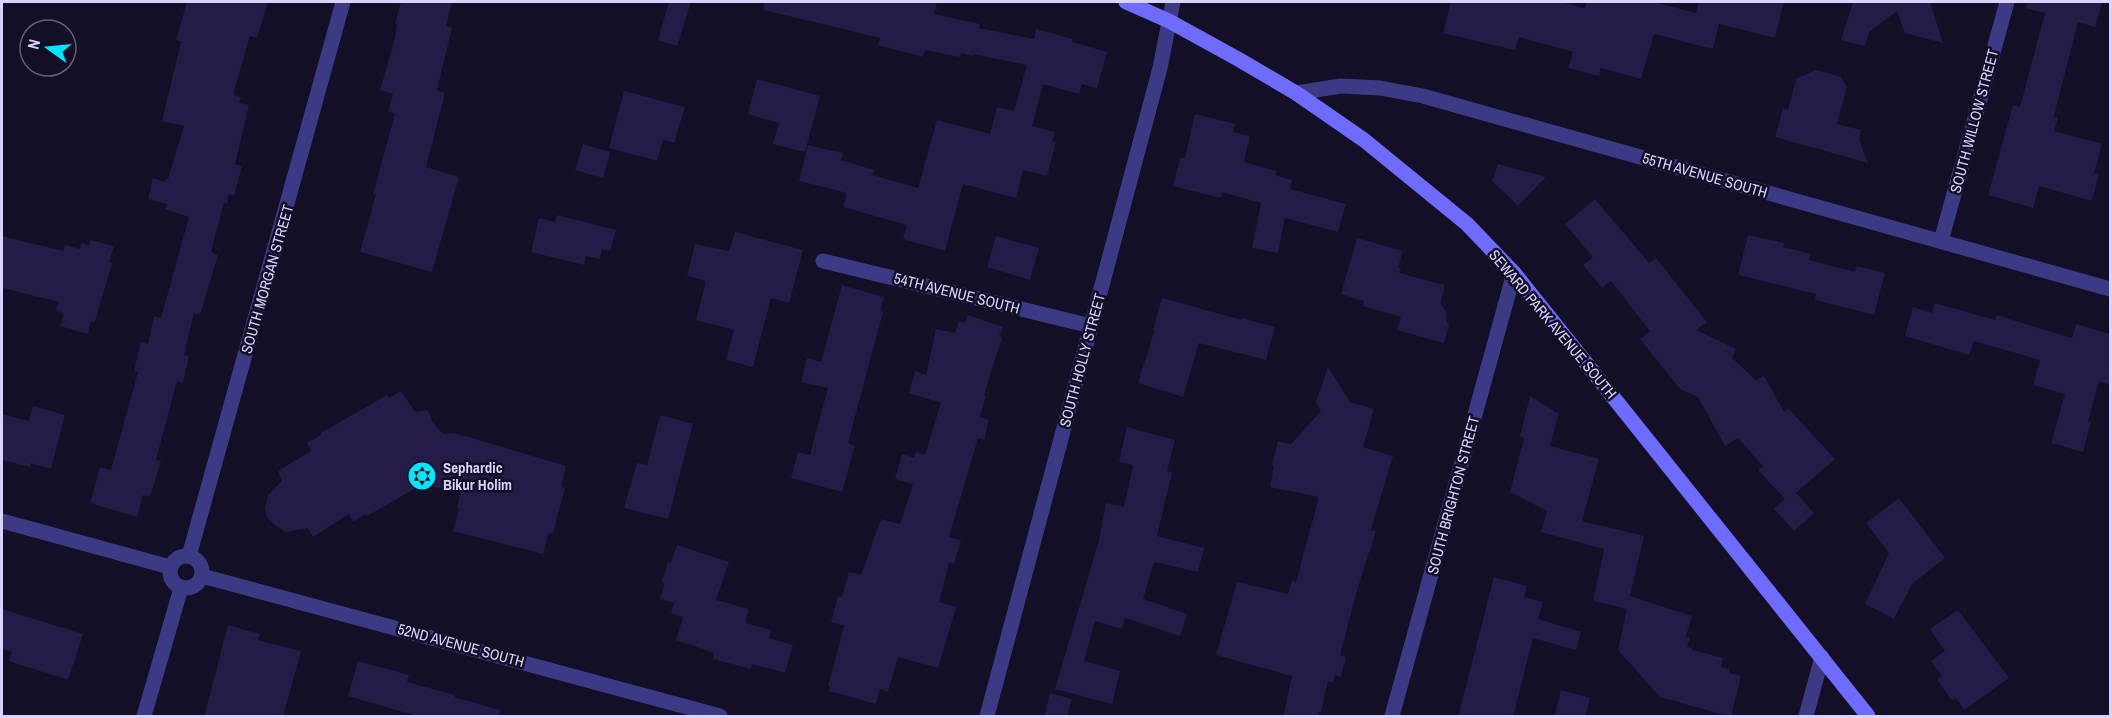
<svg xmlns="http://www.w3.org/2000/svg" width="2112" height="718" viewBox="0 0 2112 718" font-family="'Archivo Narrow',sans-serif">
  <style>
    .building { fill: #241b47 }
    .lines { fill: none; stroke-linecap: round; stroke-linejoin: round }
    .minor { stroke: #3d3a85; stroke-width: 15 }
    .secondary { stroke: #6f6bff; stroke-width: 15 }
    .labels { text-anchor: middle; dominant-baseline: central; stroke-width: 5; stroke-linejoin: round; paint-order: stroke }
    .street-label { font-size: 15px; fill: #d9d4ff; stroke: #130f26 }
    .poi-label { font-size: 15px; font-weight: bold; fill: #d9d4ff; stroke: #130f26; text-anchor: start }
  </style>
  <rect width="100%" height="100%" fill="#130f26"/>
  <g class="building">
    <polygon points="187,2 268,2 257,38 250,36 233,95 241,97 239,103 249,105 235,164 242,166 234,196 229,194 227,204 224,203 211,252 218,255 200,315 194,313 184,355 189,356 183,383 177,381 156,460 161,461 150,497 143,495 137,517 90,503 100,467 111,470 138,372 134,371 141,342 148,344 154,316 161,318 189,217 165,209 167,204 148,199 153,178 165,182 166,179 168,179 184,126 162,121 181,42 176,40"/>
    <polygon points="401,2 452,2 446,26 452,28 437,90 445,93 426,167 459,177 432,272 360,252 376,195 373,194 395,114 388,111 393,94 380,90 394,42 397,25 395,24"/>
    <polygon points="669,2 691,2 677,46 658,40"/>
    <polygon points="765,2 937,2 934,14 980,24 979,28 1034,39 1036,29 1073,39 1072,42 1107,52 1097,88 1082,84 1079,94 1043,84 1032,126 1055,132 1052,141 1056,142 1047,176 1023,170 1016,198 963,184 945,251 903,239 907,225 843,207 847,193 799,181 808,145 843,153 841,160 874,170 872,175 918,188 937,120 990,134 997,107 1014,111 1027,65 974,54 973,56 961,53 960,57 925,50 923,57 878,45 880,38 764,10"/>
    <polygon points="1451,2 1561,2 1585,8 1587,2 1654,2 1696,13 1699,2 1784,2 1775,38 1719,24 1713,49 1654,34 1641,79 1601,68 1599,76 1568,68 1573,52 1519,37 1515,50 1443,33"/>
    <polygon points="1853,2 1930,2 1943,43 1905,33 1897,11 1869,32 1865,46 1841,40"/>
    <polygon points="2027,2 2102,2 2095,27 2078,22 2054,116 2058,118 2054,131 2102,144 2094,173 2099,174 2092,201 2039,186 2033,208 1988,195 2013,105 2020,107 2045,13 2026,8"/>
    <polygon points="1816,70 1841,77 1847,87 1837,124 1861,130 1859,139 1868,163 1775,137 1783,108 1788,110 1796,79"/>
    <polygon points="757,79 820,96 805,152 773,144 779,123 748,114"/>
    <polygon points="624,91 685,107 674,143 663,140 657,161 609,148"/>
    <polygon points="1195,114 1235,124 1233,132 1250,136 1244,162 1277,171 1275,175 1292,180 1290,189 1346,204 1338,232 1285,218 1278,253 1252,248 1261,203 1222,192 1221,198 1173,186 1180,158 1185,158"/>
    <polygon points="583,144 610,152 603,178 575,170"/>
    <polygon points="1498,164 1546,177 1518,206 1492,181"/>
    <polygon points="1595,199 1649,263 1656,258 1707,322 1696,330 1736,349 1732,358 1756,380 1764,376 1784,412 1788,408 1835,459 1796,493 1814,513 1794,531 1774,509 1785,499 1758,470 1763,466 1738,438 1725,446 1698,397 1680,389 1640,339 1650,331 1611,281 1602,288 1583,265 1593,257 1565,224"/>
    <polygon points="557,215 616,230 610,251 602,249 600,259 586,256 584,265 531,252 539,218 555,222"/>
    <polygon points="735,232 803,250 789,303 771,298 753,367 726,360 734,330 696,320 706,281 687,276 695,244 729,251"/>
    <polygon points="1748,235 1784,243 1783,247 1811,254 1809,260 1855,272 1857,266 1885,273 1874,315 1815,300 1816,294 1738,275"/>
    <polygon points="2,236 63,251 65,245 80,249 81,243 89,245 91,240 114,246 109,262 112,263 95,322 91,321 88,334 60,326 64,313 56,311 59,302 2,288"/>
    <polygon points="996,236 1039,248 1030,280 987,267"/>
    <polygon points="1357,238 1403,251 1398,267 1401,268 1399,273 1445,285 1440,303 1447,313 1446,320 1449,326 1444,343 1397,330 1401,317 1363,306 1364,301 1341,294"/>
    <polygon points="842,285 884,297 880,311 883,312 848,443 855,446 842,492 791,478 798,452 810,455 828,388 801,382 807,358 821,362"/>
    <polygon points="1162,298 1242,320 1242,318 1275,327 1266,360 1199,343 1183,397 1138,383 1155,329 1153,329"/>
    <polygon points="1935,303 1995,320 1996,315 2072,338 2076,324 2110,334 2110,385 2099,381 2088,421 2091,422 2083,452 2051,443 2065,394 2033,385 2040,360 1974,341 1969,355 1905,336 1913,307 1932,313"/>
    <polygon points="968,315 1003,327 999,336 1002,337 984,395 986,396 980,417 989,420 984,440 978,438 949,537 961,540 954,564 949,563 939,602 956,607 938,668 898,657 888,692 880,689 876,704 829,691 830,687 828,686 844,626 831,622 838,596 842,597 849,572 861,575 881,519 900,524 913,484 895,479 902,454 914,458 916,452 925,455 941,403 909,393 915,371 926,375 936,329 955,333 959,321 965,323"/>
    <polygon points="1328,367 1350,402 1374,409 1363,447 1393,456 1371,530 1376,531 1358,587 1340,655 1346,657 1341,677 1335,675 1333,683 1328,681 1321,712 1319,712 1318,717 1283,717 1292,676 1216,655 1237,582 1288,594 1292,580 1296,582 1319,497 1270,487 1274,466 1272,465 1278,441 1291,444 1321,411 1316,402"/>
    <polygon points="401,391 415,412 428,410 432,421 443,434 455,433 566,466 561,487 565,488 553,533 548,534 543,554 453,531 459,509 457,508 460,493 423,484 367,516 365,514 353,522 349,514 313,537 308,528 286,532 276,526 267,518 265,508 268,495 282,481 278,471 311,451 307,443 321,435 321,433 387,395 389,398"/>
    <polygon points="1530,396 1559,414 1550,446 1599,459 1582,521 1644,536 1630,596 1692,616 1686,636 1690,638 1687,647 1692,648 1692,650 1723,658 1721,667 1730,669 1729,673 1741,676 1731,717 1660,697 1618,650 1627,609 1593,601 1604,549 1541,532 1547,511 1510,492 1524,438 1520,436"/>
    <polygon points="33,406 65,415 51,469 31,463 30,467 2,460 2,414 29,421"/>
    <polygon points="660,415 693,424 668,519 624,508 637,463 647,465"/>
    <polygon points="1127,427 1175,440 1167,471 1172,473 1157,536 1204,548 1198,572 1154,562 1143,599 1187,614 1180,636 1125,618 1122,629 1095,621 1084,661 1120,671 1112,704 1055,689 1099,540 1106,503 1124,507 1133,465 1119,462"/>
    <polygon points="1899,498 1945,558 1912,584 1894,619 1865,604 1889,553 1866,523"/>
    <polygon points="677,545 729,562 716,600 749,609 745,623 771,630 769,638 793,645 785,673 752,664 751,669 713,659 714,653 676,640 683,617 671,613 674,603 660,599 665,583 662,582 668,562 671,563"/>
    <polygon points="1494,577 1527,586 1524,597 1543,602 1538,619 1581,632 1576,650 1533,638 1513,717 1458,717"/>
    <polygon points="2,609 83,634 68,680 9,661 12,652 2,649"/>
    <polygon points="1958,610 2009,678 1964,710 1956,698 1952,701 1937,679 1942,676 1931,661 1945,651 1930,629"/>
    <polygon points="228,625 260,634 258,640 301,651 283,717 204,717"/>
    <polygon points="358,661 409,675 407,682 455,695 454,697 500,710 499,717 420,717 348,696"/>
    <polygon points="1561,690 1590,698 1585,717 1554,717"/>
    <polygon points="1050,693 1072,699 1067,717 1044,717"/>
  </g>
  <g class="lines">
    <g class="minor">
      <polyline points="1296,93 1341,86 1380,88 1423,96 2110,289"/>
      <polyline points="1941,241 2007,2"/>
      <polyline points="823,261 1091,326"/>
      <polyline points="2,521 170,567"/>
      <circle cx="186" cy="572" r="16"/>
      <polyline points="189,556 343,2"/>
      <polyline points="202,576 720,716"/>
      <polyline points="144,716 181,588"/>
      <polyline points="987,716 1160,68 1173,2"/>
      <polyline points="1392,716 1514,273"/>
      <polyline points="1806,716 1822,657"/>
    </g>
    <polyline class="secondary" points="1126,2 1169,21 1238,59 1296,93 1364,140 1467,224 1514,273 1868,716"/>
  </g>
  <defs>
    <g id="synagogue-disc" transform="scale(1.5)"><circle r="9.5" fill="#00e5ff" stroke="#130f26"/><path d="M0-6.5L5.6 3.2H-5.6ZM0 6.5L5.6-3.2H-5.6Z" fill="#111"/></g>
  </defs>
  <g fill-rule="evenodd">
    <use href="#synagogue-disc" x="422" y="476"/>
  </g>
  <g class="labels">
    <g class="street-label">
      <text transform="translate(1974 121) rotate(-75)">SOUTH WILLOW STREET</text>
      <text transform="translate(1705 175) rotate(16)">55TH AVENUE SOUTH</text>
      <text transform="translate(267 279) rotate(-74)">SOUTH MORGAN STREET</text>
      <text transform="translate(957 293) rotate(14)">54TH AVENUE SOUTH</text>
      <text transform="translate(1553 324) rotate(50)">SEWARD PARK AVENUE SOUTH</text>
      <text transform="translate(1082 360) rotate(-75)">SOUTH HOLLY STREET</text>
      <text transform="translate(1453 495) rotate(-75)">SOUTH BRIGHTON STREET</text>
      <text transform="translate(461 645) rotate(15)">52ND AVENUE SOUTH</text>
    </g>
    <g class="poi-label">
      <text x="443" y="467">Sephardic<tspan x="443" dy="17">Bikur Holim</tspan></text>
    </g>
  </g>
  <rect width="2112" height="718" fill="none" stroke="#d9d4ff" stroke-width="6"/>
  <g transform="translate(48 48) rotate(285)"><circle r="28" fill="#130f26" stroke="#625e7d" stroke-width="1.5"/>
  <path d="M0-4.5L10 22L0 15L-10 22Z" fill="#00e5ff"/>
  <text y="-9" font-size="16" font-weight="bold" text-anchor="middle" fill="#d9d4ff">N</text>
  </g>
</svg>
